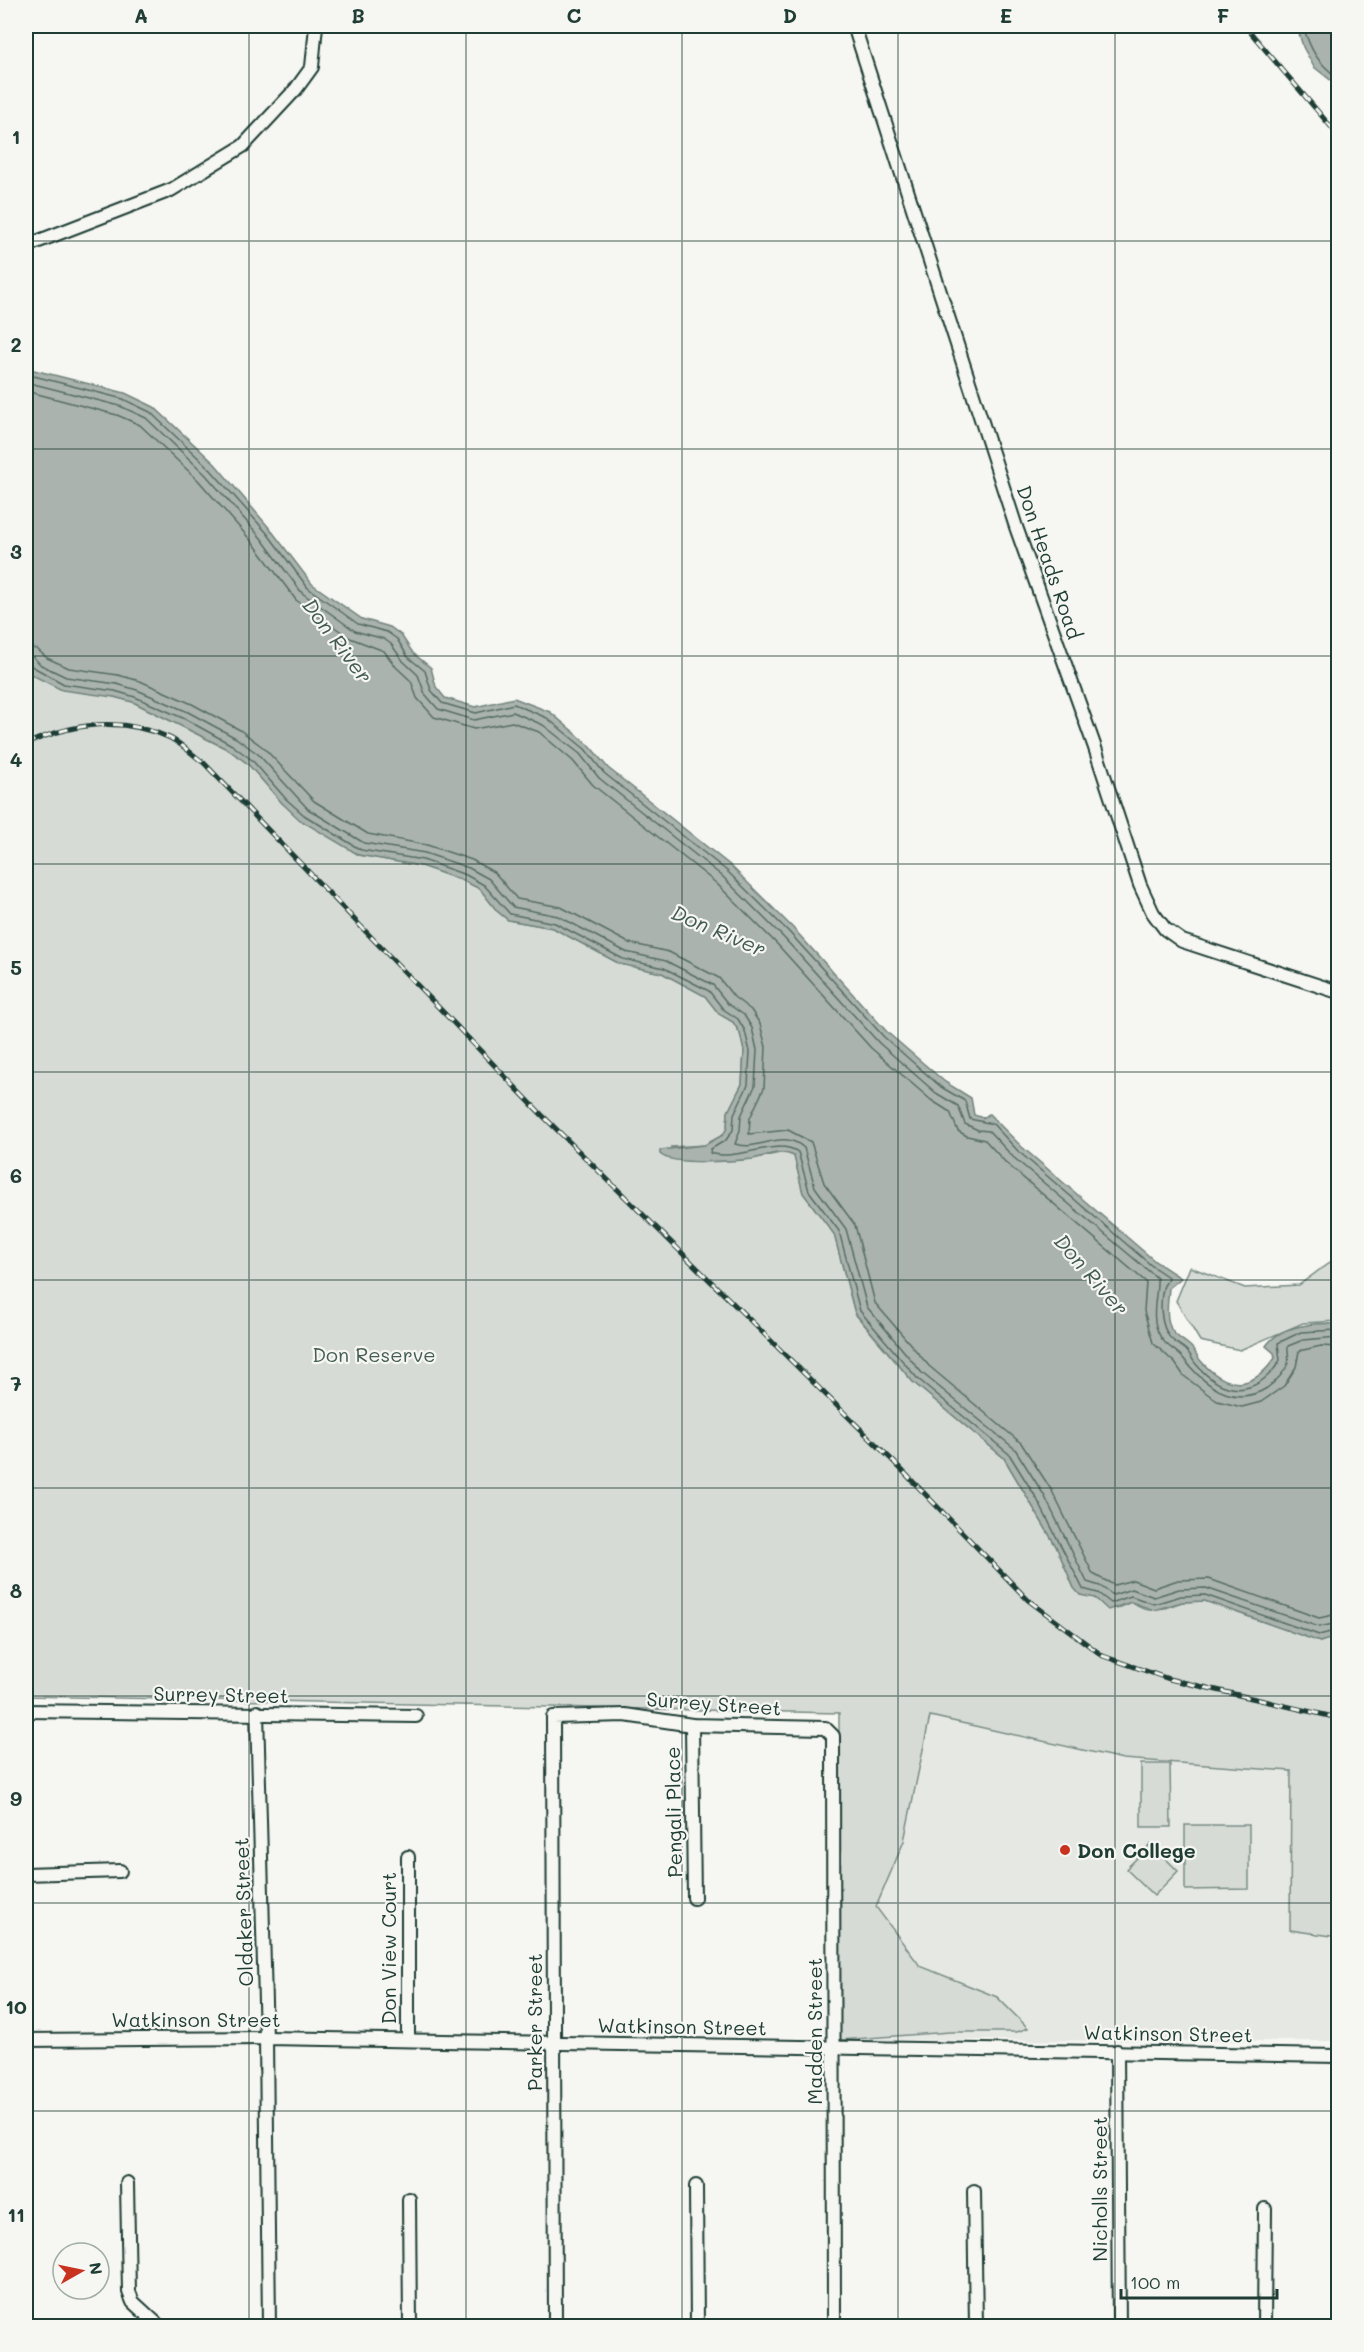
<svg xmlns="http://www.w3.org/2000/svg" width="1364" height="2352" viewBox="0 0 1364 2352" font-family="Mali,sans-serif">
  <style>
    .built { fill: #e6e8e4 }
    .green { fill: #d6dbd6; stroke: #7a8c85; stroke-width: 1.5 }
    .water { fill: #aab3ae; stroke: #72847d; stroke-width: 1.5 }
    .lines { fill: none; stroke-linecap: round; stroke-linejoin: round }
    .shore { stroke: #576c65; stroke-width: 1.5 }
    .street-casing { stroke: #1f3d34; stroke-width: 16 }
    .street { stroke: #f6f6f2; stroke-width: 12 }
    .rail-casing { stroke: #1f3d34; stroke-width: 5 }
    .rail { stroke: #f6f6f2; stroke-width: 3; stroke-dasharray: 9; stroke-linecap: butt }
    .grid { fill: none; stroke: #1f3d34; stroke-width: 1.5; stroke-opacity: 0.55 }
    .poi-dot { fill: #c8321e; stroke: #f6f6f2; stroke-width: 2 }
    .labels { text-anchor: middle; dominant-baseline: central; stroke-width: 4.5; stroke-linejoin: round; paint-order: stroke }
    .street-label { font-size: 20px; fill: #1f3d34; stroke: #f6f6f2 }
    .park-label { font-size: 20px; fill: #445d54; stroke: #f6f6f2 }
    .poi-label { font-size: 20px; font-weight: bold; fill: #1f3d34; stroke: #f6f6f2; text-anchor: start }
    .water-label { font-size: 21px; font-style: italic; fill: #425a52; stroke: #f6f6f2 }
    .neatline { fill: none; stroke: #1f3d34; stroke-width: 2 }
    .grid-label { font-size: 20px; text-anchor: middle; font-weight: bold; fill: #1f3d34 }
  </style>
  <rect width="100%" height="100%" fill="#f6f6f2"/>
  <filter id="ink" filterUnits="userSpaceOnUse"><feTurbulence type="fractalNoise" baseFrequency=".0167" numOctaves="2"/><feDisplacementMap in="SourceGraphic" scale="12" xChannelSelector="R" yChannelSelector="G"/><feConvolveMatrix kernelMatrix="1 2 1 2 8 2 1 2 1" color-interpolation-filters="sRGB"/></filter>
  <g filter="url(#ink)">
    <polygon class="built" points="839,1713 930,1716 1291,1771 1290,1929 1338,1937 1338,2041 840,2040"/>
    <g class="green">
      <polygon points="26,666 32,675 133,702 229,750 248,764 282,803 359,855 421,866 464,881 480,889 497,911 508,920 553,928 620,964 662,973 705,996 719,1014 733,1022 740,1033 744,1051 742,1084 728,1112 727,1128 723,1135 705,1145 670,1147 751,1159 785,1152 794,1156 803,1193 834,1234 855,1314 913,1382 1004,1458 1056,1546 1074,1588 1116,1609 1131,1602 1148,1610 1165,1608 1182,1602 1205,1601 1320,1642 1338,1636 1338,1937 1290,1930 1291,1771 1123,1759 930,1716 904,1841 876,1907 920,1966 997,1997 1028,2028 1017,2032 950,2032 840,2040 839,1713 26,1696"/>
      <polygon points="1337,1257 1338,1321 1303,1323 1240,1350 1200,1341 1176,1301 1190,1267 1245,1288 1299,1285"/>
      <polygon points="1141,1764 1170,1764 1171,1827 1141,1827"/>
      <polygon points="1185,1825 1249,1825 1249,1889 1185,1890"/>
      <polygon points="1151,1844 1178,1871 1154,1896 1126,1869"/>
    </g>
    <g class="water">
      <polygon points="1297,26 1330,26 1338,43 1338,86 1314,67 1303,47"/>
      <path d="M26 368 125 393 154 407 215 464 271 530 312 584 362 619 390 627 401 635 413 653 431 668 436 687 445 698 475 707 514 698 550 712 589 745 608 768 731 866 793 928 888 1033 945 1082 971 1098 974 1115 983 1118 989 1114 1022 1147 1100 1214 1156 1262 1181 1278 1169 1288C1168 1301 1165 1316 1171 1329 1176 1338 1186 1341 1192 1348 1195 1351 1197 1356 1200 1360 1226 1390 1252 1391 1275 1358L1274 1353 1266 1346C1279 1326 1317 1321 1338 1325V1636L1320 1642 1205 1601 1182 1602 1154 1610 1131 1602 1108 1610 1095 1598 1080 1595 1074 1588 1056 1546 1004 1458 913 1382 855 1313 834 1234 803 1193 794 1156C780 1149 767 1156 753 1159 736 1161 671 1166 660 1154V1150L705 1145 723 1135 727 1128 728 1112 742 1084 744 1051 740 1033 733 1022 719 1014 705 996 662 973 620 964 553 928 508 920 497 911 480 889 464 881 421 866 359 855 300 820 282 803 248 764 229 750 133 702 114 697 62 690 32 675 26 666Z"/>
    </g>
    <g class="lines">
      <g class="shore">
        <path d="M1303 26C1311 51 1317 62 1338 78"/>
        <path d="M26 374 123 399 150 412 210 469 267 533 308 588 358 624 387 632 397 639 408 657 425 671 431 690 442 703 476 713 514 704 547 718 585 749 604 773 727 871 789 932 884 1037 941 1087 965 1101 970 1119 993 1124 1018 1151 1152 1266 1168 1277C1168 1282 1165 1282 1163 1288 1160 1301 1160 1321 1167 1333 1171 1342 1181 1345 1187 1351 1190 1354 1192 1359 1195 1363 1223 1397 1255 1398 1280 1361L1278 1343 1301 1332 1338 1330"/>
        <path d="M26 382 120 406 146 418 205 474 261 538 302 593 355 631 384 639 391 644 403 661 418 675 425 694 438 709 474 720 513 712 543 725 580 754 599 778 722 876 784 938 879 1043 936 1093 958 1106 965 1124 978 1130 989 1131 1013 1157 1157 1278C1158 1297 1149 1317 1160 1336 1165 1346 1176 1350 1183 1358 1204 1385 1233 1409 1267 1388 1275 1382 1284 1373 1288 1364 1290 1358 1287 1351 1288 1346L1303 1340 1338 1337"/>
        <polyline points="26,391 117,415 140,425 198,480 254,544 296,600 350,638 384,651 396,667 411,681 417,698 434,717 474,729 512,722 539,732 573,761 593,785 716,883 777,944 871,1048 931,1100 950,1112 958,1131 967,1136 985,1140 1007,1164 1146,1282 1144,1311 1153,1343 1175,1363 1184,1376 1217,1401 1242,1407 1261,1402 1284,1386 1296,1367 1299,1351 1321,1346 1338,1347"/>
        <polyline points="26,647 37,649 47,658 69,668 118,675 140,681 192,704 240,730 264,748 314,801 368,834 427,845 472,860 495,873 517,899 561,907 629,943 669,952 719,978 734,997 751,1010 760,1024 766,1047 764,1088 750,1118 749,1134 788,1130 811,1142 824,1183 855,1225 875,1303 929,1366 1021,1443 1052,1491 1093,1574 1114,1585 1133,1580 1154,1588 1178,1580 1209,1579 1319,1618 1338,1614"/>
        <path d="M26 656 33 657 41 665 66 677 117 684 137 690 188 712 236 738 258 754 308 809 364 843 425 853 469 868 489 879 513 907 558 916 626 952 666 961 713 985 728 1004 744 1015 752 1028 757 1050 755 1086 741 1116 740 1130 735 1144C759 1152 782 1128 804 1148L815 1187 846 1229 867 1307 922 1373 1015 1449 1044 1495 1087 1582 1100 1586 1113 1595 1132 1589 1154 1597 1179 1589 1206 1588 1319 1627 1338 1623"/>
        <path d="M26 663 64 684 115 691 135 697 185 719 232 745 252 760 286 799 304 815 361 850 423 860 466 875 484 885 510 914 555 923 623 959 664 968 709 991 723 1009 738 1019 745 1031 750 1052 748 1085 734 1114 733 1130 726 1140 711 1149 710 1153C737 1162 776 1137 798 1152L809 1191 839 1231 860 1311 917 1378 1009 1454 1037 1499 1083 1589 1098 1593 1111 1603 1131 1596 1154 1604 1181 1596 1205 1595 1319 1635 1338 1630"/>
      </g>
      <g class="street-casing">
        <g id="street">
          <polyline points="854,26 1016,527 1094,745 1140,885 1153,913 1165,929 1182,941 1338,992"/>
          <polyline points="26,246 171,190 243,146 296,89 312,67 316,26"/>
          <polyline points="26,1711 416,1716"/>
          <polyline points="257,1712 266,2038 269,2326"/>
          <polyline points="692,1725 694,1898"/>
          <polyline points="408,1857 408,2040"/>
          <polyline points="26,1874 120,1871"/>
          <polyline points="26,2040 266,2038 1338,2056"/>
          <polyline points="1117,2051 1119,2326"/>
          <polyline points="127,2183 129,2292 133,2302 159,2326"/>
          <polyline points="696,2186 697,2326"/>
          <polyline points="974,2191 976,2326"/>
          <polyline points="409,2199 410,2326"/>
          <polyline points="555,2326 553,1717 625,1715 692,1725 825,1728 833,1736 834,2326"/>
          <polyline points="1264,2326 1265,2209"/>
        </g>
      </g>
      <use href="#street" class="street"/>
      <g class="rail-casing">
        <g id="rail">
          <polyline points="1245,26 1338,135"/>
          <path d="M26 744C72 723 122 716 170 738 182 744 193 755 204 763L542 1115 892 1460 1028 1600 1103 1656 1169 1679 1338 1718"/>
        </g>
      </g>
      <use href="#rail" class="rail"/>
    </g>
  </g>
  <path class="grid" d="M249 26V2326M466 26V2326M682 26V2326M898 26V2326M1115 26V2326M26 241H1338M26 449H1338M26 656H1338M26 864H1338M26 1072H1338M26 1280H1338M26 1488H1338M26 1696H1338M26 1903H1338M26 2111H1338"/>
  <circle class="poi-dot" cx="1065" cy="1850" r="6"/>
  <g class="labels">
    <g class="street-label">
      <text transform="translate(1050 562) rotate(71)">Don Heads Road</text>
      <text transform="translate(221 1694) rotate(1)">Surrey Street</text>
      <text transform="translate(714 1703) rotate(4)">Surrey Street</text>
      <text transform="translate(673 1812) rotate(-91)">Pengali Place</text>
      <text transform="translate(243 1912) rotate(-92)">Oldaker Street</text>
      <text transform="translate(388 1948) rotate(-90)">Don View Court</text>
      <text x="196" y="2019">Watkinson Street</text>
      <text transform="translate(534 2022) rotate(-90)">Parker Street</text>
      <text transform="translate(682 2026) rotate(1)">Watkinson Street</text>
      <text transform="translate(814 2031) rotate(-90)">Madden Street</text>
      <text transform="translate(1168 2033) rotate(1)">Watkinson Street</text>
      <text transform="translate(1099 2189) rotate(-90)">Nicholls Street</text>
    </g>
    <g class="park-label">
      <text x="374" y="1354">Don Reserve</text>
    </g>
    <g class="poi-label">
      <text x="1077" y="1850">Don College</text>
    </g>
    <g class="water-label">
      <text transform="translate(338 640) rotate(53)">Don River</text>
      <text transform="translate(719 930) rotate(23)">Don River</text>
      <text transform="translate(1092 1274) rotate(49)">Don River</text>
    </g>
  </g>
  <rect width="1364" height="2352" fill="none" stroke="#f6f6f2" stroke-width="66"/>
  <g transform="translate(81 2271) rotate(81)"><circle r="28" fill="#f6f6f2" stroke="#a0aca6" stroke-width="1.5"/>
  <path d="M0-4.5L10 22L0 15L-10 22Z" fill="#c8321e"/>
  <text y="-9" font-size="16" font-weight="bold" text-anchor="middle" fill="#1f3d34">N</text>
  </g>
  <path d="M1121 2289v9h156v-9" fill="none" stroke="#1f3d34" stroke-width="3"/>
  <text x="1130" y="2289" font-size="18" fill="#1f3d34" stroke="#f6f6f2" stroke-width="4.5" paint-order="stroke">100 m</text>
  <rect x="33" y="33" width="1298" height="2286" class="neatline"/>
  <g class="grid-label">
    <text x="141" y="23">A</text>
    <text x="358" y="23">B</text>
    <text x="574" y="23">C</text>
    <text x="790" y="23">D</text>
    <text x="1006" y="23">E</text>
    <text x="1223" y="23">F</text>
    <text x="16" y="144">1</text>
    <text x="16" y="352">2</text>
    <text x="16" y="559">3</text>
    <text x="16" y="767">4</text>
    <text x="16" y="975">5</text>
    <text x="16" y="1183">6</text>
    <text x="16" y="1391">7</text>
    <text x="16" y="1598">8</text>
    <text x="16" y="1806">9</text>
    <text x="16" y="2014">10</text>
    <text x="16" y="2222">11</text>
  </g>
</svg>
